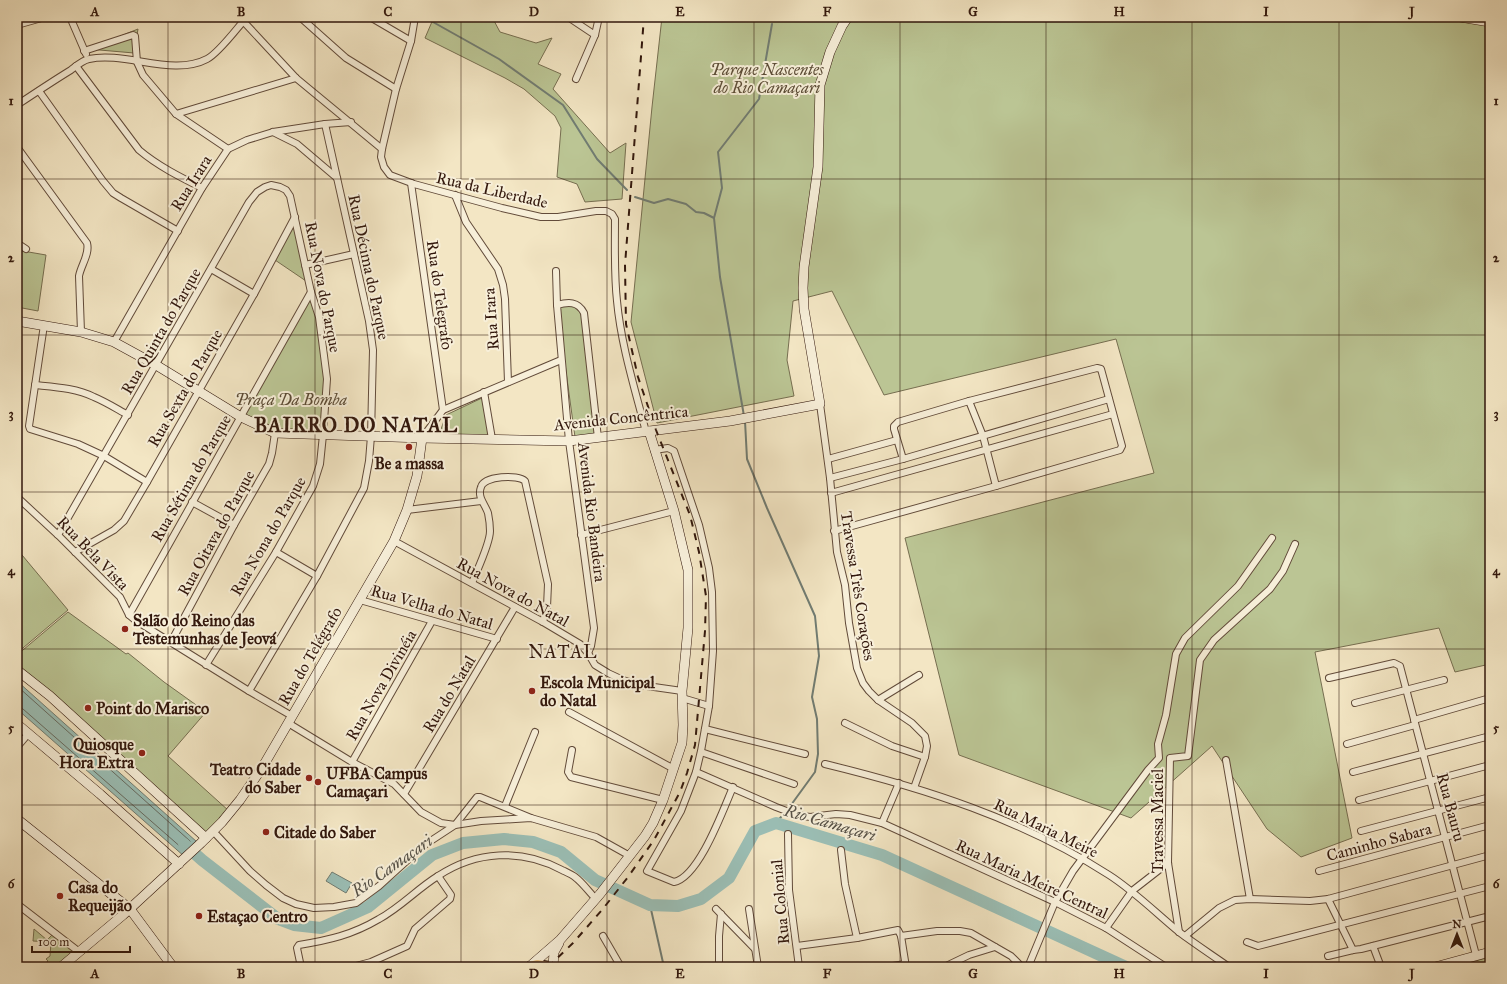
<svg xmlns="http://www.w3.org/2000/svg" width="1507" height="984" viewBox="0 0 1507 984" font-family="'IM FELL Great Primer',serif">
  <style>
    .green { fill: #bbc594; stroke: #766e50 }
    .water { fill: #9bbfb6; stroke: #717c72 }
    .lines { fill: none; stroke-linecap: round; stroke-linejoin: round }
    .shore { stroke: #666b61; stroke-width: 1 }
    .stream { stroke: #717c72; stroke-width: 2 }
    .river { stroke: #9bbfb6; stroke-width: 12 }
    .street-casing { stroke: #624b3a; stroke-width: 8 }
    .secondary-casing { stroke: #32170c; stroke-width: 10 }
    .primary-casing { stroke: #32170c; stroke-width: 12 }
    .street { stroke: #f7efd9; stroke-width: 6 }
    .secondary { stroke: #f7efd9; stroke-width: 9 }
    .primary { stroke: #eac382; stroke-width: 10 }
    .rail { stroke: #32170c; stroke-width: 2; stroke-dasharray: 7 7; stroke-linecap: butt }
    .grid { fill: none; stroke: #32170c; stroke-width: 1; stroke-opacity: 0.55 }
    .poi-dot { fill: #8f2418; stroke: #f7efd9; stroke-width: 1.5 }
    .labels { text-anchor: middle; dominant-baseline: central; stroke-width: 4; stroke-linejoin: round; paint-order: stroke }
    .park-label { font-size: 16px; font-style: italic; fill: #5b4b35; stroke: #f7efd9 }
    .street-label { font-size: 16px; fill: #32170c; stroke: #f7efd9 }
    .poi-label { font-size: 16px; font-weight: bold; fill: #32170c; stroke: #f7efd9; text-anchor: start }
    .water-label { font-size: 17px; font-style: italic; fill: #575248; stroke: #f7efd9 }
    .quarter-label { font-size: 18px; letter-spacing: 1px; fill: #32170c; stroke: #f7efd9 }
    .district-label { font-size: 20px; font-weight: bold; letter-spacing: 1px; fill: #32170c; stroke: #f7efd9 }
    .neatline { fill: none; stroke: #32170c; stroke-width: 1.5 }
    .grid-label { font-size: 13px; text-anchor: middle; font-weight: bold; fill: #32170c }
  </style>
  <rect width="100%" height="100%" fill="#f3e6c4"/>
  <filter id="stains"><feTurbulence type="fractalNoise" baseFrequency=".005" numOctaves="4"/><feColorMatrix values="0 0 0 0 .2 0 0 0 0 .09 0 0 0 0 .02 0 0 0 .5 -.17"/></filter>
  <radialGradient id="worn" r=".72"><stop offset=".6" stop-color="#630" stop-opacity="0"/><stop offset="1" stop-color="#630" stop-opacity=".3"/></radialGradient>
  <g class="green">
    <polygon points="434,17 492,17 500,32 536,43 552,38 538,64 561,74 553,89 610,153 626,143 622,199 585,202 577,184 557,177 561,128 555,116 524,89 505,78 425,38"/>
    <polygon points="662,17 1490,17 1490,664 1455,672 1439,628 1315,652 1352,838 1301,857 1267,829 1212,746 1131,818 959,755 905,538 1154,473 1116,339 884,395 832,291 793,301 787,360 794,396 657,423 631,322 652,107"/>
    <polygon points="138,29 134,53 88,49"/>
    <polygon points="294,225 306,281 275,260"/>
    <polygon points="17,250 46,255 38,311 17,307"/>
    <polygon points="311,292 319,317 327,379 323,435 275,433 241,417"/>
    <polygon points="568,305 577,307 581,312 595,435 575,437 558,313 561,307"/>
    <polygon points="482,398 489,436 439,435 446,415"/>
    <polygon points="17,549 68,610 17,653"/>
    <polygon points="68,612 126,654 128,653 164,682 206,712 168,756 229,811 207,839 17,664 17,655"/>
    <polygon points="34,929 47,940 53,934 73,951 54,967 41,967 48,961 46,959 50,956 51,942 33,941"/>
    <polygon points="1490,957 1490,967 1453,967"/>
  </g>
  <g class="water">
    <polygon points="17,681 197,842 185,857 17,709"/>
    <polygon points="332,872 352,883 346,893 326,881"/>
  </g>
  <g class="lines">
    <polyline class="shore" points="17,686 190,841 190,844 185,850 183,849 23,709 17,706"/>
    <g class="stream">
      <polyline points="424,17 499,59 563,105 597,159 627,190"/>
      <polyline points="635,197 654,203 668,199 686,204 696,212 704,213 714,218"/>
      <polyline points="744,416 720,277 714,218 722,188 718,152 759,99 772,24"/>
      <polyline points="745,421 747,459 767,508 815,616 819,656 812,697 817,719 818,754 815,772 791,805"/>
      <polyline points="776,823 781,817"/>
      <polyline points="650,905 664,967"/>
    </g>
    <polyline class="river" points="184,844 202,860 278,919 294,925 321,928 368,907 432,855 463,843 504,839 533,842 561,852 595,880 650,905 678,906 701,899 729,878 755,831 776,823 882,855 1126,967"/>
    <g class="street-casing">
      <g id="street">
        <polyline points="70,17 86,54"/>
        <polyline points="300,17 346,58 396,89"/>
        <polyline points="370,17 411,41"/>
        <path d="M415 17 411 41 396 89 382 149 381 157 384 167 390 175 414 184 502 208 541 217H558L596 211H606L612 214 615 219C615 246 614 274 617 301 621 345 635 389 646 432"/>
        <polyline points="568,17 595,35"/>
        <polyline points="243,21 296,78 382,149"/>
        <polyline points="17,25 45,17"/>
        <polyline points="84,51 133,35 135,36 137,62 143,75 176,114 228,149"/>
        <path d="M76 66 139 150C158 166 180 177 202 188"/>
        <polyline points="576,79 595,35 599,17"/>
        <polyline points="39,91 103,181 113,193 121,198 178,231"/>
        <path d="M17 105C35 93 53 81 71 70 76 66 83 60 89 59 125 51 173 77 207 59 219 53 237 28 247 17"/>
        <polyline points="176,114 296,78"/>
        <polyline points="273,132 297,144 337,178"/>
        <path d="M17 147 87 243C90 254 81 265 79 276L81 332"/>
        <polyline points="411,183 443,410"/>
        <polyline points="455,195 466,222 498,269 503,285 505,299 508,382"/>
        <polyline points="17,243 26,249"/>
        <polyline points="305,265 354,254"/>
        <polyline points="211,269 254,294"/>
        <polyline points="556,271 557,305"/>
        <polyline points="44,325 29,426 30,429 78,444 104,456 147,482"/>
        <polyline points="114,342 202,188 228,149 247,140 273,132 325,124 351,122"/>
        <path d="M35 385C55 387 76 388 94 397 106 402 117 409 128 415"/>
        <polyline points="484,392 492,439"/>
        <polyline points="969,401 983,436 996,486"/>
        <polyline points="820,404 830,478 837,552 845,585 849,623 857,668 863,683 869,691 878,700 912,723 925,736 927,746 925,757 914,788"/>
        <polyline points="422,438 443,410 561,360"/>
        <path d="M654 450 668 448 674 451 699 525 709 568 712 592 713 651 709 706 701 751 696 772 681 811 647 871 674 882C699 877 723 810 733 787"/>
        <polyline points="828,459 897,440"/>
        <polyline points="830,478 903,459 1109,399"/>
        <polyline points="831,493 1113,414"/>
        <polyline points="17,497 58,535 120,597 129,615 135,620 249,691 292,716"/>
        <polyline points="192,502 234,525"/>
        <polyline points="407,510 481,501"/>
        <polyline points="834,531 996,486 1120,450 1122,446 1101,369 1097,368 969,401 898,422 894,426 894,429 903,459"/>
        <polyline points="58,535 249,202 257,192 265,187 271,185 280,187 286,190 290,196 311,292 319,317 327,379 323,435 320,464 313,486 276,552 206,665"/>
        <polyline points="581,535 674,511"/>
        <polyline points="394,541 543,622 580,644 588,653 595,665 608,673 623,680 640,685 682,691"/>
        <polyline points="75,552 114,530 124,521 147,482 254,294 295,217"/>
        <polyline points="276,552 317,576"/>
        <path d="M472 583C477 570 490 544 490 531 490 525 489 518 488 513 485 504 477 497 481 487 484 476 518 474 525 481L548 584 547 607 543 622"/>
        <polyline points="360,600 497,639"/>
        <polyline points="129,615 311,292"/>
        <polyline points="171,642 234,525 269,464 272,453 275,433"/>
        <path d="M588 653 591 646 594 628 569 441 557 305C568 302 578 301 584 313L598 438"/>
        <polyline points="1329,678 1394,663 1400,666 1476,955"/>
        <polyline points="249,691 317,576 364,488 369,461 371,436 373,350 369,321 325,124"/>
        <polyline points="682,698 709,706"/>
        <polyline points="878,700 919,675"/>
        <polyline points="1355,703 1444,680"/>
        <polyline points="569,712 674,769"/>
        <polyline points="1414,720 1490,698"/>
        <polyline points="288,723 352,762 394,784 421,812 441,823 455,825 481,821 531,818 596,837 630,856"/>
        <polyline points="845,723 892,746 925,757"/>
        <polyline points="705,729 805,754"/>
        <polyline points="1347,744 1415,725"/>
        <polyline points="17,747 29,733"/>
        <polyline points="572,750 568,772 571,777 663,800"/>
        <polyline points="701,752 794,784"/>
        <polyline points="1226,760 1250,899"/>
        <polyline points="352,762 432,621"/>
        <path d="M825 764C924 788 1022 819 1109 875 1134 891 1156 913 1179 932 1195 944 1212 955 1229 967"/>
        <polyline points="696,772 776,807 797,815 810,817 836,814 850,815 882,823 1055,902 1106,928 1166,967"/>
        <polyline points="1353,772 1490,736"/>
        <polyline points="404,794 515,607"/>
        <polyline points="1359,800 1490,765"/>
        <polyline points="505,806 535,732"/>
        <polyline points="882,823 899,783"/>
        <polyline points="213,831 250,871 266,885 283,898 296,904 314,908 334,907 356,903 379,886 423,846 455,825 477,797 480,797 531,818"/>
        <polyline points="1361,831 1490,797"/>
        <polyline points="788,834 789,890 799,967"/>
        <polyline points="841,850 845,884 857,938"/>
        <polyline points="1319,871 1490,825"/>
        <polyline points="1328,899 1353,950"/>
        <polyline points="17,904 78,951"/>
        <polyline points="716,909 755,949"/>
        <polyline points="749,909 758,967"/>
        <polyline points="1106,928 1132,891 1168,863"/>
        <polyline points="1179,932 1168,863 1170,758 1188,756 1200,660 1214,640 1270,589 1283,571 1295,544"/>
        <polyline points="603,936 621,967"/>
        <polyline points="901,936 937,931 960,931 971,933 1011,956 1022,967"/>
        <polyline points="1185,936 1219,908 1235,900 1250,899 1310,901 1328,899 1490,855"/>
        <polyline points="1247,942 1258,946 1490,886"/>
        <polyline points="797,946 857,938 898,930 901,936 906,967"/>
        <polyline points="1373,946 1381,967"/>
        <polyline points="1328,956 1353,950 1361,949 1490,916"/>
        <path d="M301 967 297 948 299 945C329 940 352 935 379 919 401 907 417 889 438 876 476 851 521 848 562 870 566 872 571 874 575 877 583 883 589 892 596 899"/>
        <polyline points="352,967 371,962 407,946 415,929 450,899 451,895 438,876"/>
        <polyline points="719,967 719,936 721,914"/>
        <polyline points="887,967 905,964"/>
        <polyline points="944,967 969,955 995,947"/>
        <polyline points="1028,967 1055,902 1073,871 1148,770 1159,758 1158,744 1166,715 1176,654 1185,638 1238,586 1272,538"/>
      </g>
    </g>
    <g class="secondary-casing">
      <g id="secondary">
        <polyline points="1460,17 1490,22"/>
        <polyline points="17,321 81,332 114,342 156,365 241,417 275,433 422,438 569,441 730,421 820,404 804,309 803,288 804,267 818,167 820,85 830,52 842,26 848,17"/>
        <polyline points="17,670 50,696 206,838"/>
        <polyline points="17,724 100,794 179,864"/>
        <polyline points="17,819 130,909 173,967"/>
        <polyline points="61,967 123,915 201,843 222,822 240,800 262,768 394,541 407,510 417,476 422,438"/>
        <polyline points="529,967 560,940 600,894 645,836 653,823 663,800 682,743 683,725 682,691 688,628 688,570 674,511 649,431"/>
        <polyline points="553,967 554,952 559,943"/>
        <polyline points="1435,967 1490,952"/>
      </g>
    </g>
    <g class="primary-casing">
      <polyline id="primary" points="530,967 537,965 549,967"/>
    </g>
    <use href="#street" class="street"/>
    <use href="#secondary" class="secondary"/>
    <use href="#primary" class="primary"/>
    <polyline class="rail" points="548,967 573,943 602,910 628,877 654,840 680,792 687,773 695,745 705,631 706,596 699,552 690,515 656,430 638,377 626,324 625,265 644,17"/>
  </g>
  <path class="grid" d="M168 17V967M315 17V967M461 17V967M607 17V967M754 17V967M900 17V967M1046 17V967M1192 17V967M1339 17V967M17 179H1490M17 335H1490M17 492H1490M17 649H1490M17 805H1490"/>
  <g class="poi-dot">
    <circle cx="409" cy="447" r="4"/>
    <circle cx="125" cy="629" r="4"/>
    <circle cx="532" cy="691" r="4"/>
    <circle cx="88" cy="708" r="4"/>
    <circle cx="142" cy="753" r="4"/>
    <circle cx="309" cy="778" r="4"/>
    <circle cx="318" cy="782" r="4"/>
    <circle cx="266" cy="832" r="4"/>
    <circle cx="60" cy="896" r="4"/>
    <circle cx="199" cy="916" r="4"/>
  </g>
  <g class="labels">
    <g class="park-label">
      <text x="767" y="69">Parque Nascentes<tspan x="767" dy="18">do Rio Camaçari</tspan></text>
      <text x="291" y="399">Praça Da Bomba</text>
    </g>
    <g class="street-label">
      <text transform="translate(191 183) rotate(-58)">Rua Irara</text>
      <text transform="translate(492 190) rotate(13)">Rua da Liberdade</text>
      <text transform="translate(369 267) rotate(78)">Rua Décima do Parque</text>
      <text transform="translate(323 287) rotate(79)">Rua Nova do Parque</text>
      <text transform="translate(440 295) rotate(82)">Rua do Telegrafo</text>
      <text transform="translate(491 319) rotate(-94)">Rua Irara</text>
      <text transform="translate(161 331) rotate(-60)">Rua Quinta do Parque</text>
      <text transform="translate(185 388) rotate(-60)">Rua Sexta do Parque</text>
      <text transform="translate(621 418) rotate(-6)">Avenida Concêntrica</text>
      <text transform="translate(191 478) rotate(-60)">Rua Sétima do Parque</text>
      <text transform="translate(592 512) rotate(83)">Avenida Rio Bandeira</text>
      <text transform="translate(216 533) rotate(-61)">Rua Oitava do Parque</text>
      <text transform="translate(268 536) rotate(-60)">Rua Nona do Parque</text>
      <text transform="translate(93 553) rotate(46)">Rua Bela Vista</text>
      <text transform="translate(858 586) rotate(81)">Travessa Três Corações</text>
      <text transform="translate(513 592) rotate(29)">Rua Nova do Natal</text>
      <text transform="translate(432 607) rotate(16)">Rua Velha do Natal</text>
      <text transform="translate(310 656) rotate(-60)">Rua do Telégrafo</text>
      <text transform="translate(381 685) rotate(-60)">Rua Nova Divinéia</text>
      <text transform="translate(449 694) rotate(-59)">Rua do Natal</text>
      <text transform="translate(1451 807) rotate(75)">Rua Bauru</text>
      <text transform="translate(1157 821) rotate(-90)">Travessa Maciel</text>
      <text transform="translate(1046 828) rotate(26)">Rua Maria Meire</text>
      <text transform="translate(1379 842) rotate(-15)">Caminho Sabara</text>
      <text transform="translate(1032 879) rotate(25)">Rua Maria Meire Central</text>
      <text transform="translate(780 902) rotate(-95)">Rua Colonial</text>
    </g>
    <g class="poi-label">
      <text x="409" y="463" text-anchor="middle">Be a massa</text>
      <text x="133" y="620">Salão do Reino das<tspan x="133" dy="18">Testemunhas de Jeová</tspan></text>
      <text x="540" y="682">Escola Municipal<tspan x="540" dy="18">do Natal</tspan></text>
      <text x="96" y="708">Point do Marisco</text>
      <text x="134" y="744" text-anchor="end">Quiosque<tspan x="134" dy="18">Hora Extra</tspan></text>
      <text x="301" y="769" text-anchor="end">Teatro Cidade<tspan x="301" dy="18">do Saber</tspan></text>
      <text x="326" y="773">UFBA Campus<tspan x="326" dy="18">Camaçari</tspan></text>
      <text x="274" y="832">Citade do Saber</text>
      <text x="68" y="887">Casa do<tspan x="68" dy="18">Requeijão</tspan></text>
      <text x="207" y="916">Estaçao Centro</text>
    </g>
    <g class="water-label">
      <text transform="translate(830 823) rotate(16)">Rio Camaçari</text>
      <text transform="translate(392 866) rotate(-35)">Rio Camaçari</text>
    </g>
    <g class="quarter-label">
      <text x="563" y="652">NATAL</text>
    </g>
    <g class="district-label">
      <text x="356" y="425">BAIRRO DO NATAL</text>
    </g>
  </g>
  <rect width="1507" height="984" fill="none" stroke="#f3e6c4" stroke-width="44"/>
  <g transform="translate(1457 934)" stroke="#f7efd9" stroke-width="3" paint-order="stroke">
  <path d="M0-3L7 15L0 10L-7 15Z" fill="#32170c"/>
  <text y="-6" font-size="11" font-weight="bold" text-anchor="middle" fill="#32170c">N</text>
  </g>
  <path d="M32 946v6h98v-6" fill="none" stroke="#32170c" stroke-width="2"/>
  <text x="38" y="946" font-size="12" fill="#32170c" stroke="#f7efd9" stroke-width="3" paint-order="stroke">100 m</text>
  <rect x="22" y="22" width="1463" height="940" class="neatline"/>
  <g class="grid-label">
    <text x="95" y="16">A</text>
    <text x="241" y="16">B</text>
    <text x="388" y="16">C</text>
    <text x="534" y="16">D</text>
    <text x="680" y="16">E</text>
    <text x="827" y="16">F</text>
    <text x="973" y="16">G</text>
    <text x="1119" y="16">H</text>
    <text x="1266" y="16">I</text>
    <text x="1412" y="16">J</text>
    <text x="11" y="105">1</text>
    <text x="1496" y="105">1</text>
    <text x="11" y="262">2</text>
    <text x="1496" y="262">2</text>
    <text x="11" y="418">3</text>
    <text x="1496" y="418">3</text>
    <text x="11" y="575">4</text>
    <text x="1496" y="575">4</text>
    <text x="11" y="732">5</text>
    <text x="1496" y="732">5</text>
    <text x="11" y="888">6</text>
    <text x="1496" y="888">6</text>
    <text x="95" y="978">A</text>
    <text x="241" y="978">B</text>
    <text x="388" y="978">C</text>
    <text x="534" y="978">D</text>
    <text x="680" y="978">E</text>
    <text x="827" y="978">F</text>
    <text x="973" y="978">G</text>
    <text x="1119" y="978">H</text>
    <text x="1266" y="978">I</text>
    <text x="1412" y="978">J</text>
  </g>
  <rect width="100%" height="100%" filter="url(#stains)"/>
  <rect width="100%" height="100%" fill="url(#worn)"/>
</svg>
